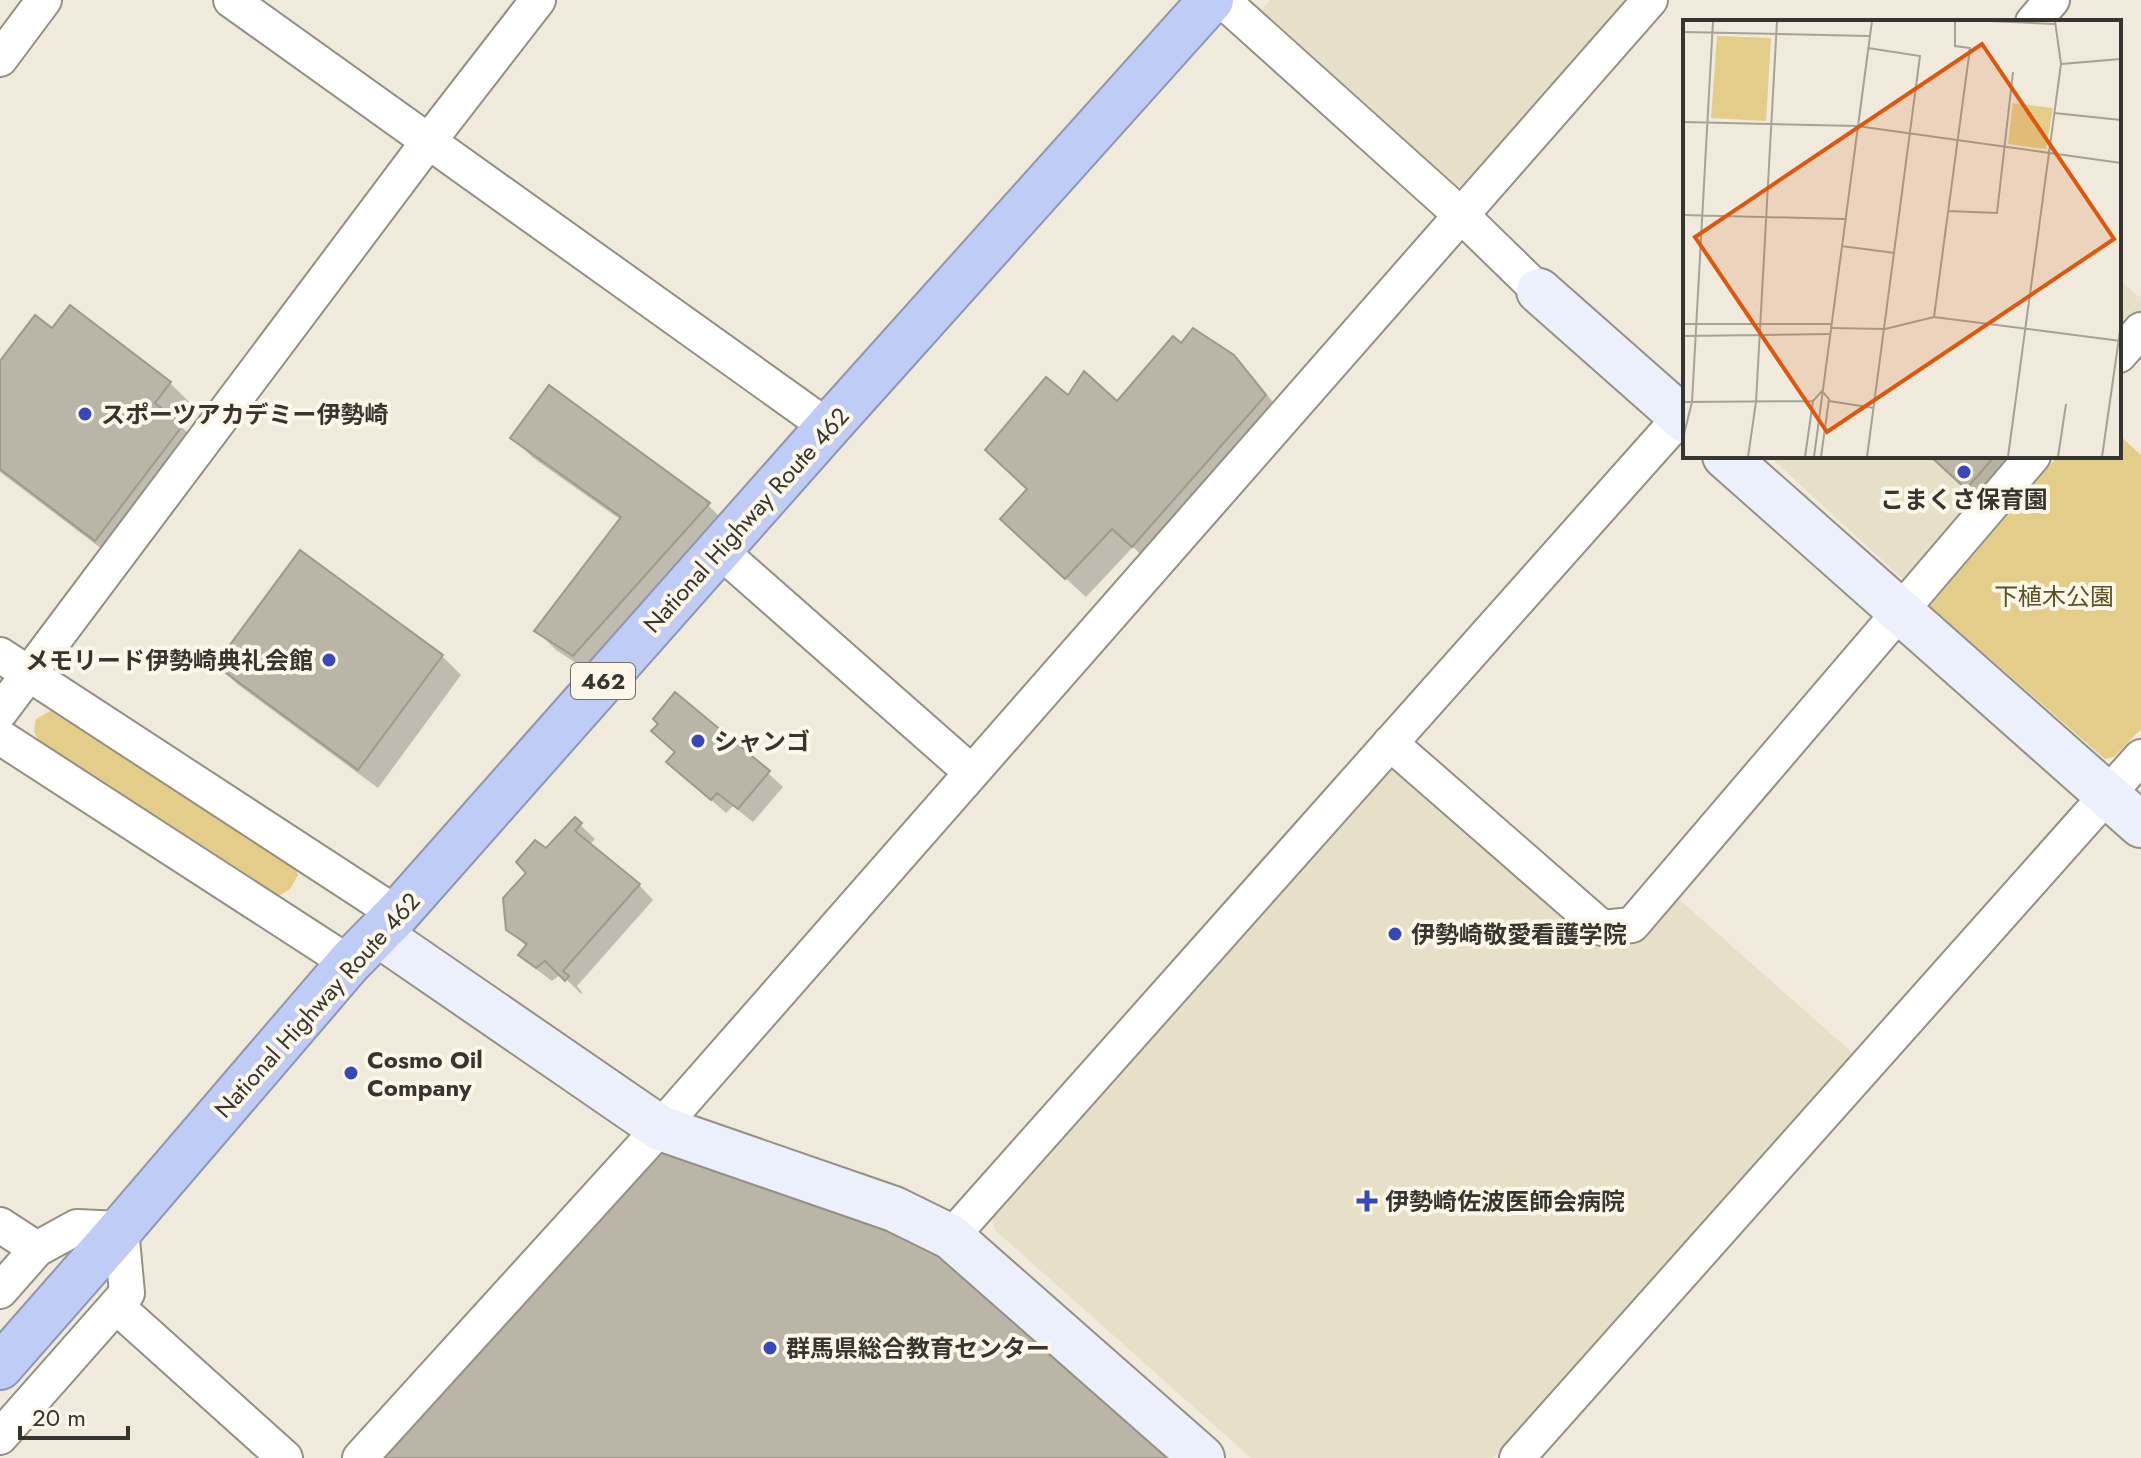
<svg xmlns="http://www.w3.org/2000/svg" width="2141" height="1458" viewBox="0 0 2141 1458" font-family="Jost,'Noto Sans JP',sans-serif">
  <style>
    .built { fill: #e7e0c9 }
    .green { fill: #e3cd89 }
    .shadow { fill: #0003 }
    .building { fill: #bab5a6; stroke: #9e9a8b; stroke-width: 2 }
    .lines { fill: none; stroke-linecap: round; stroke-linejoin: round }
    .street-casing { stroke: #949082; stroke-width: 38 }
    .secondary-casing { stroke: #949082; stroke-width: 48 }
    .highway-casing { stroke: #8f97b0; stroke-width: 48 }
    .street { stroke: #fff; stroke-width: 34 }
    .secondary { stroke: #ecf0fc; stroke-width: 44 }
    .highway { stroke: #bfccf5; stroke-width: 44 }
    .poi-dot { fill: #3648ba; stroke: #fcf7e8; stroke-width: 3 }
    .labels { text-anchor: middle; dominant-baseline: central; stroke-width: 8; stroke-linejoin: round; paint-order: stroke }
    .shield { fill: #fcf7e8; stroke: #726f66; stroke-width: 2 }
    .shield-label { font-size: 22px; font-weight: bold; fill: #37352f }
    .poi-label { font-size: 24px; font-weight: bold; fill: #37352f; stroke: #fcf7e8; text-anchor: start }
    .street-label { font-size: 24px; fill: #37352f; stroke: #fcf7e8 }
    .park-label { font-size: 24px; fill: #5d5027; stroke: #fcf7e8 }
    .inset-road { fill: none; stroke: #a5a296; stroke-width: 2 }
    .view { fill: #df570e; fill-opacity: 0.15; stroke: #df570e; stroke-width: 4 }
    .inset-edge { fill: none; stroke: #37352f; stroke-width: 4 }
  </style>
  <rect width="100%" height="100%" fill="#efeadb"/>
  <g class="built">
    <polygon points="1270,0 1630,0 1472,188 1450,187 1258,13"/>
    <polygon points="2119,279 2141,299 2141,311 2119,336"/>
    <polygon points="1769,456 2014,456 1905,581"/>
    <polygon points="1389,765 1602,937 1673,894 1856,1056 1552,1390 1493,1458 1251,1458 995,1230 990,1208"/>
  </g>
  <g class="green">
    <polygon points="2119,435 2141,455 2141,729 2114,757 2105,759 1930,606 2058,456 2119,456"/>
    <polygon points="50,711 70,714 290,857 298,875 290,889 277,897 43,751 34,731 36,719"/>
  </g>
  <g class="shadow">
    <polygon points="53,331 170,383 189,402 175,421 201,445 115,559 0,472 0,364"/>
    <polygon points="1181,346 1233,357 1253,377 1283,415 1152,565 1133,547 1086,597 1022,538 1029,490 1068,398 1117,404"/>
    <polygon points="513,438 708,505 727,524 593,674 556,650 537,631 621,520 532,457"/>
    <polygon points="1931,456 2023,456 1981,502"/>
    <polygon points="442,656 461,675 378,788 237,684 218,665"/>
    <polygon points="668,762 768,773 783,787 753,822 733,806 726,813"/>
    <polygon points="575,820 595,839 589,845 639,885 653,900 577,986 582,992 581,994 561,974 552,981 536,969 521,954 527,947 508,929 546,851"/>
  </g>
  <g class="building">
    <polygon points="70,305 171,382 155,403 183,425 95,541 0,469 0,361 35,315 52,328"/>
    <polygon points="1193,328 1234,355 1266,395 1132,547 1112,529 1065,579 1000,519 1027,489 985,450 1046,377 1068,395 1084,371 1117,401 1173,336 1181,343"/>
    <polygon points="549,385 710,503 573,656 534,631 621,517 510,438"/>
    <polygon points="1930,456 1995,456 1966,489"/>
    <polygon points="300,550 443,655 358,770 215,665"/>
    <polygon points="675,692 770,771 738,809 717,793 711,800 666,762 675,752 651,731 658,724 653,719"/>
    <polygon points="575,817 582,823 575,831 640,884 563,971 569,976 565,981 545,961 536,968 518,955 527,944 506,930 503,898 526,873 516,862 535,840 546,848"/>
    <polygon points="660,1128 951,1237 1202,1458 365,1458"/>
  </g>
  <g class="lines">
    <g class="street-casing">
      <g id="street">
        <polyline points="231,0 828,427"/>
        <polyline points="1222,0 1462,216 1539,291"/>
        <polyline points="2033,22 2052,0"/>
        <polyline points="0,59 44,0"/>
        <polyline points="2119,355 2141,330"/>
        <polyline points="719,550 971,772"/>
        <polyline points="0,655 397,914"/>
        <polyline points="0,712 428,142 538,0"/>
        <polyline points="0,737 349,963"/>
        <polyline points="1390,743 1602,928 1632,925 2033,456"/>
        <polyline points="0,1225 37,1249"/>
        <polyline points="951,1237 1685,412"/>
        <polyline points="0,1291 37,1249 77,1227 121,1229 127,1293 0,1437"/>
        <polyline points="116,1306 285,1458"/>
        <polyline points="360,1458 660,1128 1650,0"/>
        <polyline points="1517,1458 2141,757"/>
      </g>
    </g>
    <g class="secondary-casing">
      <g id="secondary">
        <polyline points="1539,291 1685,420"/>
        <polyline points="1725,456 2141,825"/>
        <polyline points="378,934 660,1128 894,1209 951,1237 1202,1458"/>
      </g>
    </g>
    <g class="highway-casing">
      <polyline id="highway" points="0,1367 121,1229 349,963 397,914 828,427 1211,0"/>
    </g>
    <use href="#street" class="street"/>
    <use href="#secondary" class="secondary"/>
    <use href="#highway" class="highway"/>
  </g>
  <g class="poi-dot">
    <circle cx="85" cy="414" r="8"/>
    <circle cx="1964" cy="472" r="8"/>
    <circle cx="329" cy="660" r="8"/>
    <circle cx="698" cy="741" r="8"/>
    <circle cx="1395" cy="934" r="8"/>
    <circle cx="351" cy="1073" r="8"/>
    <path d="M1363 1189h8v8h8v8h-8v8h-8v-8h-8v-8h8z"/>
    <circle cx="770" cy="1348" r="8"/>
  </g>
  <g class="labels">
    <rect class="shield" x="571" y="663" width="64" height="36" rx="6"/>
    <g class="shield-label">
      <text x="603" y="681">462</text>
    </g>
    <g class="poi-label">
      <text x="101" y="414">スポーツアカデミー伊勢崎</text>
      <text x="1964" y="499" text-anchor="middle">こまくさ保育園</text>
      <text x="313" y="660" text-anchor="end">メモリード伊勢崎典礼会館</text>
      <text x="714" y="741">シャンゴ</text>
      <text x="1411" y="934">伊勢崎敬愛看護学院</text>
      <text x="367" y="1059">Cosmo Oil<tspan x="367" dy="28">Company</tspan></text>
      <text x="1385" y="1201">伊勢崎佐波医師会病院</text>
      <text x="786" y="1348">群馬県総合教育センター</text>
    </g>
    <g class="street-label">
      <text transform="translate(746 520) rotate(-48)">National Highway Route 462</text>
      <text transform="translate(317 1005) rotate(-48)">National Highway Route 462</text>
    </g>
    <g class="park-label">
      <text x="2054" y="596">下植木公園</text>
    </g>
  </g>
  <g transform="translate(1683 20)">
    <rect width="438" height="438" fill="#efeadb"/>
    <path d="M34 16 88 18 83 101 28 98ZM330 83 370 88 363 129 325 124Z" fill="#e3cd89"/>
    <path class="inset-road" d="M306 1 372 4M0 12 186 16M378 44 438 39M371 93 438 100M0 102 174 106 438 143M265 191 314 193 330 52M0 195 162 199M158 226 212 233M251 297 287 28 272 26V1M0 304H148M147 308 202 309 251 297 438 321M0 316 146 314M146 381 191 388M0 382 130 381M0 418 9 382 30 1M65 437 73 382 94 1M122 437 130 381 139 371 146 379 138 437M131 437 189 1M184 437 237 36 185 28M325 437 378 44 372 1M375 437 383 384M419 437 438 304"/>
    <path class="view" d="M299 24 431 219 144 412 12 217Z"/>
    <rect width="438" height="438" class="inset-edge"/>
  </g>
  <path d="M20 1426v12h108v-12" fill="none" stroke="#37352f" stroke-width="4"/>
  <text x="32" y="1426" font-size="24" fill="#37352f" stroke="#fcf7e8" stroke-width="6" paint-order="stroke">20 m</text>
</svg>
